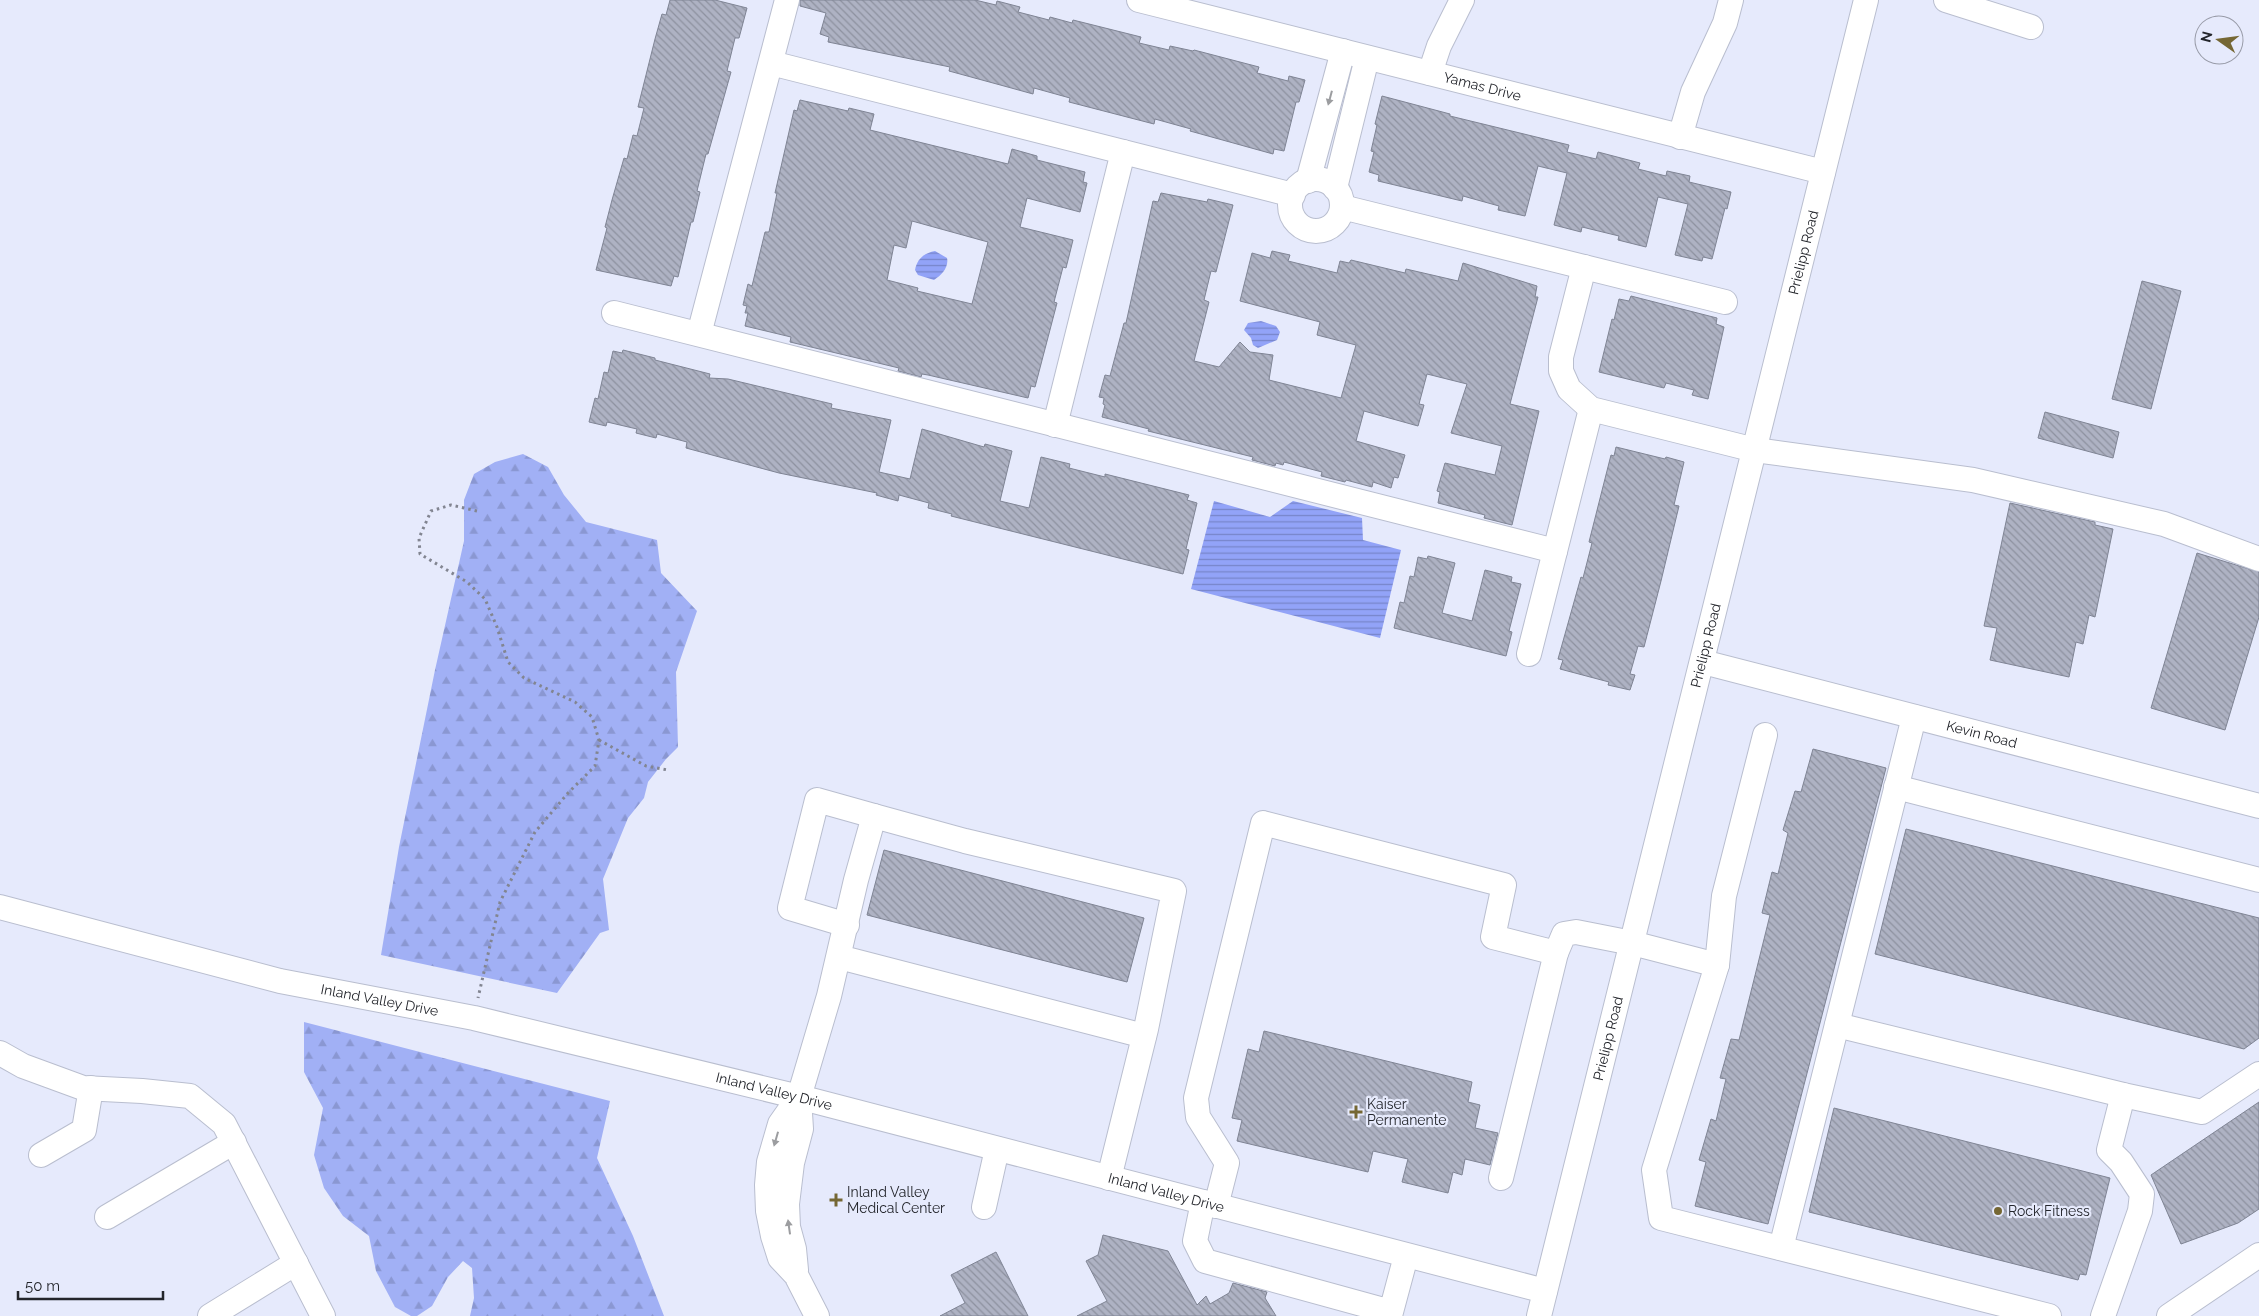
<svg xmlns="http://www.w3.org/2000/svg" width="2259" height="1316" viewBox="0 0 2259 1316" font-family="Raleway,sans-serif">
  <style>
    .forest { fill: url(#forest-firs) }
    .water { fill: url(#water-rules) }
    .building { fill: url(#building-back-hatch); stroke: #7f8494; fill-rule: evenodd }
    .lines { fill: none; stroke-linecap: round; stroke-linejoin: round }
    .minor-casing { stroke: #b9becf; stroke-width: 26 }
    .path { stroke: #828591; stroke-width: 3; stroke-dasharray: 2.5 4; stroke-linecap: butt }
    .minor { stroke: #fff; stroke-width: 24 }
    .oneway { fill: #9c9da0 }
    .poi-dot { fill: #756734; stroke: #e6eafc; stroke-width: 2 }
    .labels { text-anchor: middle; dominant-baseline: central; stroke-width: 4.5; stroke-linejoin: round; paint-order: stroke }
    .street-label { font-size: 14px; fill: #23252b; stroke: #e6eafc }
    .poi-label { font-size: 14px; fill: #23252b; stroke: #e6eafc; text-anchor: start }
  </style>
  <defs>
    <pattern id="forest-firs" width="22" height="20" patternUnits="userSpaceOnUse" patternTransform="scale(1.25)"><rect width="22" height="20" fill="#a1b0f5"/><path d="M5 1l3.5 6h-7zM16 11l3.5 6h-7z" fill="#8a97d2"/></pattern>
    <pattern id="water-rules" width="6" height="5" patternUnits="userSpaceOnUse" patternTransform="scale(1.25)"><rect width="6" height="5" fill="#92a3f8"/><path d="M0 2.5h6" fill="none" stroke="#7785c9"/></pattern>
    <pattern id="building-back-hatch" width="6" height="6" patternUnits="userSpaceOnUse" patternTransform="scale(1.25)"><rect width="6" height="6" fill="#aeb2c3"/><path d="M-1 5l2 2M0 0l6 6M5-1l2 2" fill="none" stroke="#8d919f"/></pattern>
  </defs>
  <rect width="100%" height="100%" fill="#e6eafc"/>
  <g class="forest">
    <polygon points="523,454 548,467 564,495 586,522 657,540 661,573 697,611 676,672 678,747 666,759 648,782 644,798 628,818 603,879 609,930 600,933 557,993 381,955 399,847 435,670 464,541 464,500 474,474 495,462"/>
    <polygon points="304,1022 610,1101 597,1158 633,1236 664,1316 470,1316 474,1298 472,1268 463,1261 448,1277 432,1306 417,1316 411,1316 395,1307 376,1271 369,1236 343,1216 324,1188 314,1155 323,1108 304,1072"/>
  </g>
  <g class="water">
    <path d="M935 251 947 258C949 267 942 275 934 280L918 275 915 270C917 259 924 253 935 251Z"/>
    <polygon points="1261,321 1276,326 1280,332 1277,340 1258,348 1253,345 1251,338 1244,330 1248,323"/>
    <polygon points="1214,501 1270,517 1293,501 1362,518 1363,540 1401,550 1380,638 1191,589"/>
  </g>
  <g class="building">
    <polygon points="670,0 715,0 747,8 739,38 735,38 727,71 731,72 708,154 706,154 697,191 700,192 693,222 691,222 678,277 674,276 671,286 596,270 607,228 605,227 612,200 624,158 627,159 633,135 637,136 644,108 638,107 655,39 662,14 666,15"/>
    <polygon points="800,0 975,0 996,5 997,1 1020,7 1018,12 1049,20 1050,17 1072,23 1073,20 1141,37 1139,43 1169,50 1170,46 1193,51 1194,50 1259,67 1257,73 1288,81 1289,76 1305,80 1299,102 1296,102 1284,151 1274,149 1273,154 1190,131 1191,129 1155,119 1154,124 1069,102 1070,98 1034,88 1033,94 1004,86 949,71 950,67 828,42 829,37 820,34 826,13 800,6"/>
    <polygon points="1382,96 1450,114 1450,116 1569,145 1567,152 1596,159 1598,152 1640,163 1638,169 1666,176 1667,171 1690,176 1689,182 1731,192 1727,209 1725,208 1712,259 1703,257 1702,261 1675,255 1688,204 1658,197 1646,247 1618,240 1619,236 1582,227 1581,232 1554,225 1567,173 1538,166 1525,216 1498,210 1499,206 1463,196 1462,201 1378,181 1379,175 1369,172 1374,152 1371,151 1377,125 1375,124"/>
    <path d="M800 100 848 111 849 108 874 114 870 130 1008 164 1012 149 1037 156V160L1085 172 1083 182 1087 183 1080 212 1027 198 1020 227 1073 240 1066 268 1063 267 1054 302 1057 303 1035 387 1031 386 1028 398 928 375 922 374 921 377 898 371 899 368 790 342 791 337 745 326 748 313H745L747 306 743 305 748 284 752 286 765 232H769L777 193H775L794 110 797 111ZM912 221 988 242 972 304 917 291 918 288 887 280 894 245 906 248Z"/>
    <polygon points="1161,193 1207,202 1208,199 1233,205 1216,272 1211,271 1204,300 1209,302 1194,361 1219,367 1240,342 1250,352 1273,355 1269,380 1341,398 1356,345 1317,335 1320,322 1240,301 1252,253 1270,258 1272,251 1290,255 1288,261 1337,273 1340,261 1349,263 1351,260 1405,273 1406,269 1458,281 1463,263 1537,286 1535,297 1538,297 1510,404 1539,411 1512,525 1484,518 1485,515 1438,503 1440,492 1437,491 1445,463 1495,475 1502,446 1451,433 1467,384 1427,374 1419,404 1424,405 1418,426 1364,411 1356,441 1405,455 1398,478 1394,477 1391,488 1373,482 1372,487 1346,480 1345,482 1321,476 1322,472 1284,462 1283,465 1276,463 1275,466 1252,460 1253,457 1148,431 1149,429 1102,417 1105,405 1103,404 1104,398 1099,397 1105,375 1110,376 1124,323 1126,323 1153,201 1158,202"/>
    <polygon points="2142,281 2181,291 2151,409 2112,399"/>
    <polygon points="1631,296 1717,318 1716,324 1724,327 1708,399 1692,395 1694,390 1666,383 1664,388 1599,372 1612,319 1614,320 1619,299 1629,301"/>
    <polygon points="623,350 655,358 655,360 710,374 709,378 728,379 832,404 831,408 891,420 879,472 910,479 922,429 984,447 985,444 1012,451 1000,501 1029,508 1041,457 1070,464 1069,468 1105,477 1105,474 1189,495 1187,500 1197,503 1186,549 1189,550 1183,574 951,516 952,514 928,508 929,503 899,495 898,501 876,495 877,493 779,473 686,448 687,442 657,434 656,438 636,433 637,429 607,422 606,426 589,422 595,398 598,399 604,372 608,373 613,351 622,353"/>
    <polygon points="2045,412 2119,432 2113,458 2038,438"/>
    <polygon points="1616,447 1665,459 1666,457 1684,462 1674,505 1679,506 1661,581 1644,647 1638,646 1630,674 1635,675 1630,690 1608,685 1609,682 1560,669 1563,660 1558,659 1581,577 1583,578 1592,543 1589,542 1611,455 1614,456"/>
    <polygon points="2010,503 2095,522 2095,525 2113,529 2095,617 2089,615 2083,644 2076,642 2069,677 1990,660 1997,628 1984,626"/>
    <polygon points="2197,553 2259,572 2259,617 2225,730 2151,708"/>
    <polygon points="1428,556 1455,563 1442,613 1472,621 1485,570 1512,577 1511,582 1521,584 1509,631 1512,632 1506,656 1394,628 1400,602 1404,603 1410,576 1414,577 1418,557 1427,559"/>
    <polygon points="1813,749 1886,768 1768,1224 1695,1206 1706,1162 1699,1160 1711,1119 1716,1121 1726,1079 1720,1078 1731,1039 1739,1040 1770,915 1762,913 1772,872 1778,874 1788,833 1783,830 1795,791 1801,792"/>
    <polygon points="1906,829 2259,918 2259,1038 2244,1049 1875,954"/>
    <polygon points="884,850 1144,918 1127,982 867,915"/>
    <polygon points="1264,1031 1472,1082 1468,1102 1480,1105 1475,1128 1498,1133 1490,1165 1465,1159 1462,1175 1453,1172 1448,1193 1402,1182 1408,1159 1373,1151 1368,1172 1237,1141 1242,1120 1232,1118 1248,1049 1259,1052"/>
    <polygon points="2259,1102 2259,1209 2238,1223 2181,1244 2151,1175"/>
    <polygon points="1834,1108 2110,1178 2086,1275 2080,1274 2078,1280 1809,1212"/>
    <polygon points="1103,1235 1168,1251 1197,1305 1206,1296 1210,1304 1229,1293 1233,1283 1267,1292 1265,1298 1276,1316 1077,1316 1107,1301 1086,1261 1098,1255"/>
    <polygon points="996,1252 1028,1316 940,1316 965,1303 951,1275"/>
  </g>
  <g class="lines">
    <g class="minor-casing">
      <g id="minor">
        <path id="s1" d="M1139 0 1823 172"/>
        <polyline points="1946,0 2031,27"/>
        <polyline points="771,63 1293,195"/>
        <polyline points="1430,73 1439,46 1462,0"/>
        <polyline points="1680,137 1693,92 1725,23 1731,0"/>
        <circle cx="1316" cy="205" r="26"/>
        <polyline points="1308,181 1343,51"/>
        <polyline points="1335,188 1367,58"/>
        <polyline points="1342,207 1725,302"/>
        <polyline points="1584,267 1561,357 1561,371 1569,389 1591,409 1755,450 1973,480 2164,524 2259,559"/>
        <polyline points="614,313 1555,551"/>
        <polyline points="699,334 787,0"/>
        <polyline points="1055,425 1123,152"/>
        <polyline points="1529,654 1591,409"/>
        <path id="s2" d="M1703 662 2259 806"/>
        <polyline points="1765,735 1724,896 1717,965 1654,1170 1661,1218 2049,1316"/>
        <polyline points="1896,787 2259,880"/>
        <path id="s3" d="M0 907 280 981 474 1018 799 1097 1545 1291"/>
        <polyline points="847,925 790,908 817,800 874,816"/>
        <polyline points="839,957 1144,1036"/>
        <polyline points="1837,1025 2123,1095 2202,1112 2259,1074"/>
        <polyline points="0,1053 23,1066 83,1088 142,1091 190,1096 224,1124 323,1316"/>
        <polyline points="41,1155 84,1130 91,1088"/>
        <polyline points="1501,1178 1556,953"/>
        <polyline points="1203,1202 1195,1241 1205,1261 1391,1312 1406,1256"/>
        <polyline points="1216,1206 1227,1163 1198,1117 1196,1098 1263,823 1504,885 1493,937 1556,953 1564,934 1576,932 1632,943 1717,965"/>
        <polyline points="984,1207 997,1149"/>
        <polyline points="107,1217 234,1142"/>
        <polyline points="1781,1248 1914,717"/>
        <polyline points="796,1270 794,1249 788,1227 787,1204 792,1163 801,1129 799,1097"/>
        <polyline points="210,1316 296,1263"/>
        <polyline points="817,1316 796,1275 780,1258 773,1236 768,1211 767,1185 769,1162 780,1124 799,1097 829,996 856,880 874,816 965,841 1174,891 1146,1029 1109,1178"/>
        <path id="s4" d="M1539 1316 1866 0"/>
        <polyline points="2103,1316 2140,1211 2142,1194 2121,1162 2109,1150 2123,1095"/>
        <polyline points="2169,1316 2259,1255"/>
      </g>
    </g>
    <g class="path">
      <polyline points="477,511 451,505 431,511 419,538 420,554 467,582 485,599 497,627 508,662 524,678 575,702 592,717 599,740 595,766 568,793 535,832 500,902 478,998"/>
      <polyline points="599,740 646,766 668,770"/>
    </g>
    <use href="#minor" class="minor"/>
  </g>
  <defs><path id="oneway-solid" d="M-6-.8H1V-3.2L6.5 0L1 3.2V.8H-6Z" transform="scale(1.25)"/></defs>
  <g class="oneway">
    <use href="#oneway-solid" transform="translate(1330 98) rotate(105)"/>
    <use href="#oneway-solid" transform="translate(776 1139) rotate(106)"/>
    <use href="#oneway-solid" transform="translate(789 1227) rotate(-98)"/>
  </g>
  <g class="poi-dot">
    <path d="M1353.5 1104.5h5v5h5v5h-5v5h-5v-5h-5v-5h5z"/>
    <path d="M833.5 1192.5h5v5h5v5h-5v5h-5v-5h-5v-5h5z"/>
    <circle cx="1998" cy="1211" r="5"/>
  </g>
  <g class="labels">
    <g class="street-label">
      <text stroke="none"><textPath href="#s1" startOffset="354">Yamas Drive</textPath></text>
      <text stroke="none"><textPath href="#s4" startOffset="1096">Prielipp Road</textPath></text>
      <text stroke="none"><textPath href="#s4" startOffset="691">Prielipp Road</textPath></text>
      <text stroke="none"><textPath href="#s2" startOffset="288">Kevin Road</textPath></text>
      <text stroke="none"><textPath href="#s3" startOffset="391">Inland Valley Drive</textPath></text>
      <text stroke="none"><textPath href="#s4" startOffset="286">Prielipp Road</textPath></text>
      <text stroke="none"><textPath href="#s3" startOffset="796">Inland Valley Drive</textPath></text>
      <text stroke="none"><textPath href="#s3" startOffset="1201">Inland Valley Drive</textPath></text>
    </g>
    <g class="poi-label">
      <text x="1367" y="1104">Kaiser<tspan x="1367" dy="16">Permanente</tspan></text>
      <text x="847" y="1192">Inland Valley<tspan x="847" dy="16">Medical Center</tspan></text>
      <text x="2008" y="1211">Rock Fitness</text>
    </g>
  </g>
  <g transform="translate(2219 40) rotate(284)"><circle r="24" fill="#e6eafc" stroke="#989ba8"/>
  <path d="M0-4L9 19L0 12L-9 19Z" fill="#756734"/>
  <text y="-8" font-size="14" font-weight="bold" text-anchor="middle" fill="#23252b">N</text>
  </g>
  <path d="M18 1291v8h145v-8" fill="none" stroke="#23252b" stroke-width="2.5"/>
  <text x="25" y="1291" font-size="15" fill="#23252b" stroke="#e6eafc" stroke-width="4" paint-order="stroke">50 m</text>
</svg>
